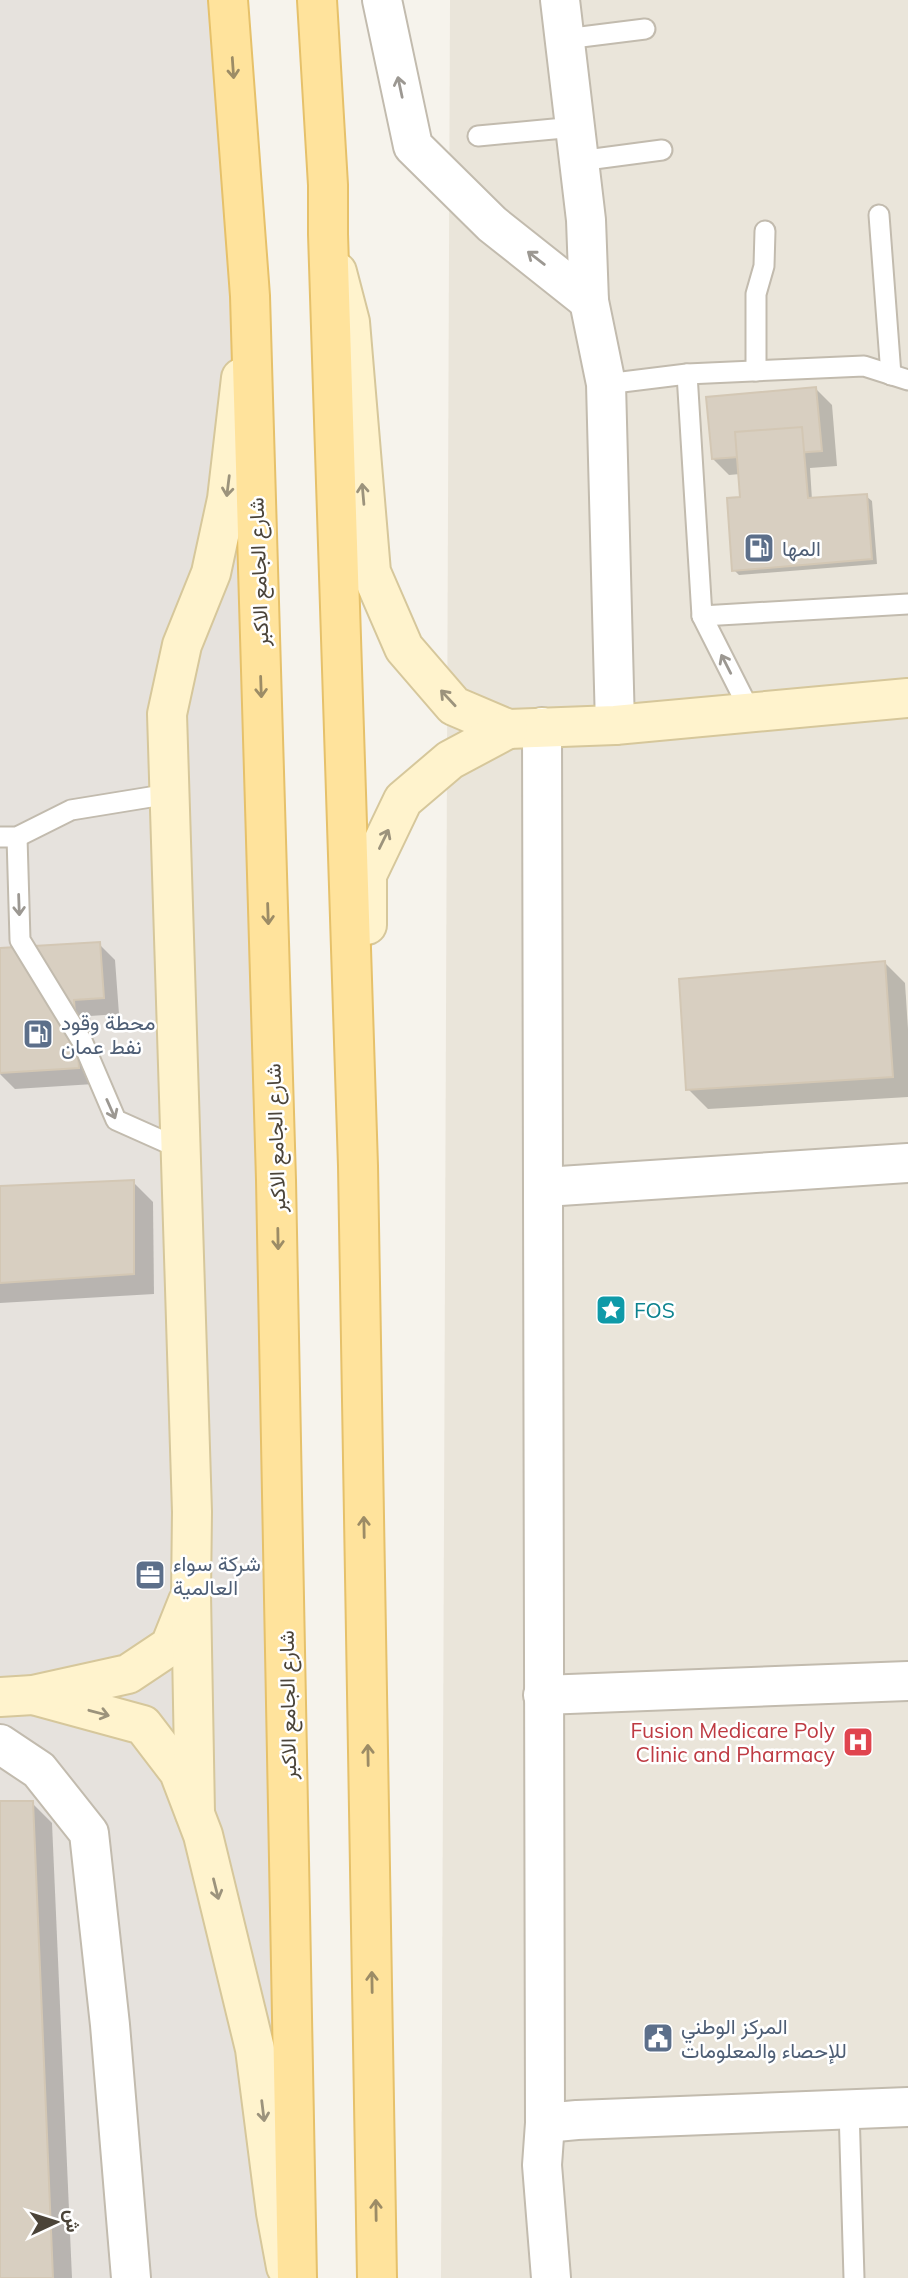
<svg xmlns="http://www.w3.org/2000/svg" width="908" height="2278" viewBox="0 0 908 2278" font-family="Mulish,Vazirmatn,sans-serif">
  <style>
    .residential { fill: #eae5da }
    .industrial { fill: #e6e2dd }
    .shadow { fill: #0003 }
    .building { fill: #d8cfc1; stroke: #d3c7b4; stroke-width: 2 }
    .lines { fill: none; stroke-linecap: round; stroke-linejoin: round }
    .lane-casing { stroke: #c2bbae; stroke-width: 23 }
    .street-casing { stroke: #c2bbae; stroke-width: 42 }
    .secondary-casing { stroke: #d6c79b; stroke-width: 42 }
    .primary-casing { stroke: #e6c16a; stroke-width: 42 }
    .lane { stroke: #fff; stroke-width: 19 }
    .street { stroke: #fff; stroke-width: 38 }
    .secondary { stroke: #fff3cd; stroke-width: 38 }
    .primary { stroke: #ffe39c; stroke-width: 38 }
    .oneway { stroke: #9c8c66 }
    .oneway2 { stroke: #9c9892 }
    .oneway3 { stroke: #9c937c }
    .labels { text-anchor: middle; dominant-baseline: central; stroke-width: 5; stroke-linejoin: round; paint-order: stroke }
    .service-label { font-size: 21px; fill: #4e5e75; stroke: #fff; text-anchor: start }
    .street-label { font-size: 21px; fill: #4b4439; stroke: #fff }
    .culture-label { font-size: 21px; fill: #0d838f; stroke: #fff; text-anchor: start }
    .health-label { font-size: 21px; fill: #be3a42; stroke: #fff; text-anchor: end }
  </style>
  <rect width="100%" height="100%" fill="#f6f3ec"/>
  <polygon class="residential" points="450,0 908,0 908,2278 441,2278"/>
  <polygon class="industrial" points="0,0 217,0 250,296 295,2278 0,2278"/>
  <g class="shadow">
    <polygon points="816,389 832,405 837,466 810,468 812,500 866,496 872,501 877,564 739,575 734,570 742,498 740,474 729,475 713,459"/>
    <polygon points="99,944 115,960 119,1014 90,1016 94,1084 15,1089 0,1074 0,950"/>
    <polygon points="885,963 905,983 908,1029 908,1097 708,1109 688,1089"/>
    <polygon points="133,1182 153,1202 154,1294 0,1303 0,1188"/>
    <polygon points="0,1803 32,1803 52,1823 72,2278 0,2278"/>
  </g>
  <g class="building">
    <polygon points="816,387 822,451 712,459 706,397"/>
    <polygon points="802,427 808,498 867,494 872,559 732,571 727,498 740,497 735,432"/>
    <polygon points="100,942 104,998 74,1000 79,1068 0,1073 0,948"/>
    <polygon points="885,961 893,1077 686,1090 679,979"/>
    <polygon points="134,1180 134,1274 0,1283 0,1186"/>
    <polygon points="0,1801 33,1801 53,2278 0,2278"/>
  </g>
  <g class="lines">
    <g class="lane-casing">
      <g id="lane">
        <polyline points="565,39 645,29"/>
        <polyline points="478,136 575,127"/>
        <polyline points="579,161 662,150"/>
        <polyline points="879,215 891,375"/>
        <polyline points="756,371 756,294 764,266 765,231"/>
        <polyline points="687,374 702,616 908,604"/>
        <polyline points="606,384 687,374 864,366 908,380"/>
        <polyline points="702,616 751,713"/>
        <polyline points="0,837 17,837 71,810 169,794"/>
        <polyline points="17,837 20,940 83,1043 116,1120 181,1149"/>
        <polyline points="849,2109 854,2278"/>
      </g>
    </g>
    <g class="street-casing">
      <g id="street">
        <polyline points="382,0 413,146 492,224 589,301"/>
        <polyline points="560,0 586,220 589,301 606,384 615,725"/>
        <polyline points="542,727 545,2123 542,2165 551,2278"/>
        <polyline points="545,1187 908,1163"/>
        <polyline points="543,1695 908,1681"/>
        <polyline points="0,1744 39,1770 89,1833 110,2025 131,2278"/>
        <polyline points="545,2123 577,2120 908,2107"/>
      </g>
    </g>
    <g class="secondary-casing">
      <g id="secondary">
        <polyline points="337,272 350,322 371,572 404,648 454,706 508,729 615,725 908,698"/>
        <polyline points="367,925 367,875 403,800 450,760 508,729"/>
        <polyline points="33,1695 143,1725 179,1772 203,1835 255,2049 276,2213 286,2267"/>
        <polyline points="0,1697 33,1695 128,1674 170,1646 188,1601"/>
        <polyline points="195,1813 191,1594 192,1512 167,714 182,645 211,573 227,499 241,378"/>
      </g>
    </g>
    <g class="primary-casing">
      <g id="primary">
        <polyline points="228,0 250,296 276,1180 297,2278"/>
        <polyline points="317,0 328,185 328,234 358,1166 377,2278"/>
      </g>
    </g>
    <use href="#lane" class="lane"/>
    <use href="#street" class="street"/>
    <use href="#secondary" class="secondary"/>
    <use href="#primary" class="primary"/>
  </g>
  <defs><path id="oneway-shaft" d="M-6 0H5M1.5-3L5.5 0L1.5 3" fill="none" stroke-width="1.6" stroke-linecap="round" stroke-linejoin="round" transform="scale(1.75)"/></defs>
  <g class="oneway">
    <use href="#oneway-shaft" transform="translate(233 68) rotate(86)"/>
    <use href="#oneway-shaft" transform="translate(261 687) rotate(88)"/>
    <use href="#oneway-shaft" transform="translate(268 914) rotate(88)"/>
    <use href="#oneway-shaft" transform="translate(278 1239) rotate(89)"/>
    <use href="#oneway-shaft" transform="translate(364 1527) rotate(-91)"/>
    <use href="#oneway-shaft" transform="translate(368 1755) rotate(-91)"/>
    <use href="#oneway-shaft" transform="translate(372 1982) rotate(-91)"/>
    <use href="#oneway-shaft" transform="translate(376 2210) rotate(-91)"/>
  </g>
  <g class="oneway2">
    <use href="#oneway-shaft" transform="translate(400 87) rotate(-102)"/>
    <use href="#oneway-shaft" transform="translate(536 258) rotate(-142)"/>
    <use href="#oneway-shaft" transform="translate(726 664) rotate(-117)"/>
    <use href="#oneway-shaft" transform="translate(19 905) rotate(88)"/>
    <use href="#oneway-shaft" transform="translate(111 1109) rotate(66)"/>
  </g>
  <g class="oneway3">
    <use href="#oneway-shaft" transform="translate(228 486) rotate(97)"/>
    <use href="#oneway-shaft" transform="translate(363 494) rotate(-95)"/>
    <use href="#oneway-shaft" transform="translate(448 698) rotate(-133)"/>
    <use href="#oneway-shaft" transform="translate(384 839) rotate(-64)"/>
    <use href="#oneway-shaft" transform="translate(99 1713) rotate(15)"/>
    <use href="#oneway-shaft" transform="translate(216 1889) rotate(76)"/>
    <use href="#oneway-shaft" transform="translate(263 2111) rotate(83)"/>
  </g>
  <defs>
    <g id="fuel-square" transform="scale(1.575)"><rect x="-9" y="-9" width="18" height="18" rx="4" fill="#5c6f8a" stroke="#fff"/><path d="M-5.5-6h7V0h2V4h1.3V-2.5L3-4.5l.8-.8L6-3V5H2.5V1h-1V6h-7ZM-4.2-4.7v3.2H.2V-4.7Z" fill="#fff"/></g>
    <g id="sight-square" transform="scale(1.575)"><rect x="-9" y="-9" width="18" height="18" rx="4" fill="#0f9aa8" stroke="#fff"/><path d="M0-6L1.8-2.2L6-1.7L2.9 1.2L3.7 5.4L0 3.3L-3.7 5.4L-2.9 1.2L-6-1.7L-1.8-2.2Z" fill="#fff"/></g>
    <g id="office-square" transform="scale(1.575)"><rect x="-9" y="-9" width="18" height="18" rx="4" fill="#5c6f8a" stroke="#fff"/><path d="M-6-3h4V-5.5h4V-3h4V5H-6ZM-1-4.5V-3h2v-1.5ZM-6 0V1H6V0Z" fill="#fff"/></g>
    <g id="hospital-square" transform="scale(1.575)"><rect x="-9" y="-9" width="18" height="18" rx="4" fill="#e0444e" stroke="#fff"/><path d="M-5-5h3v3.5h4V-5h3V5h-3V1.5h-4V5h-3Z" fill="#fff"/></g>
    <g id="civic-square" transform="scale(1.575)"><rect x="-9" y="-9" width="18" height="18" rx="4" fill="#5c6f8a" stroke="#fff"/><path d="M-.6-6.5H3V-4.5H.6V-3L4-1V1h2V6H-6V1h2V-1L-.6-3ZM-1.2 2.5V6h2.4V2.5Z" fill="#fff"/></g>
  </defs>
  <g fill-rule="evenodd">
    <use href="#fuel-square" x="759" y="548"/>
    <use href="#fuel-square" x="38" y="1034"/>
    <use href="#sight-square" x="611" y="1310"/>
    <use href="#office-square" x="150" y="1575"/>
    <use href="#hospital-square" x="858" y="1742"/>
    <use href="#civic-square" x="658" y="2038"/>
  </g>
  <g class="labels">
    <g class="service-label">
      <text x="782" y="548">المه‍ا</text>
      <text x="61" y="1022">محطة وقود<tspan x="61" dy="24">نفط عمان</tspan></text>
      <text x="173" y="1563">شركة سواء<tspan x="173" dy="24">العالمية</tspan></text>
      <text x="681" y="2026">المركز الوطني<tspan x="681" dy="24">للإحصاء والمعلومات</tspan></text>
    </g>
    <g class="street-label">
      <text transform="translate(258 572) rotate(-92)">شارع الجامع الاكبر</text>
      <text transform="translate(275 1138) rotate(-92)">شارع الجامع الاكبر</text>
      <text transform="translate(287 1705) rotate(-91)">شارع الجامع الاكبر</text>
    </g>
    <g class="culture-label">
      <text x="634" y="1310">FOS</text>
    </g>
    <g class="health-label">
      <text x="835" y="1730">Fusion Medicare Poly<tspan x="835" dy="24">Clinic and Pharmacy</tspan></text>
    </g>
  </g>
  <g transform="translate(56 2222) rotate(86)" stroke="#ffffff" stroke-width="5" paint-order="stroke">
  <path d="M0-5L12 26L0 18L-12 26Z" fill="#4b4439"/>
  <text y="-10" font-size="19" font-weight="bold" text-anchor="middle" fill="#4b4439">ش</text>
  </g>
</svg>
